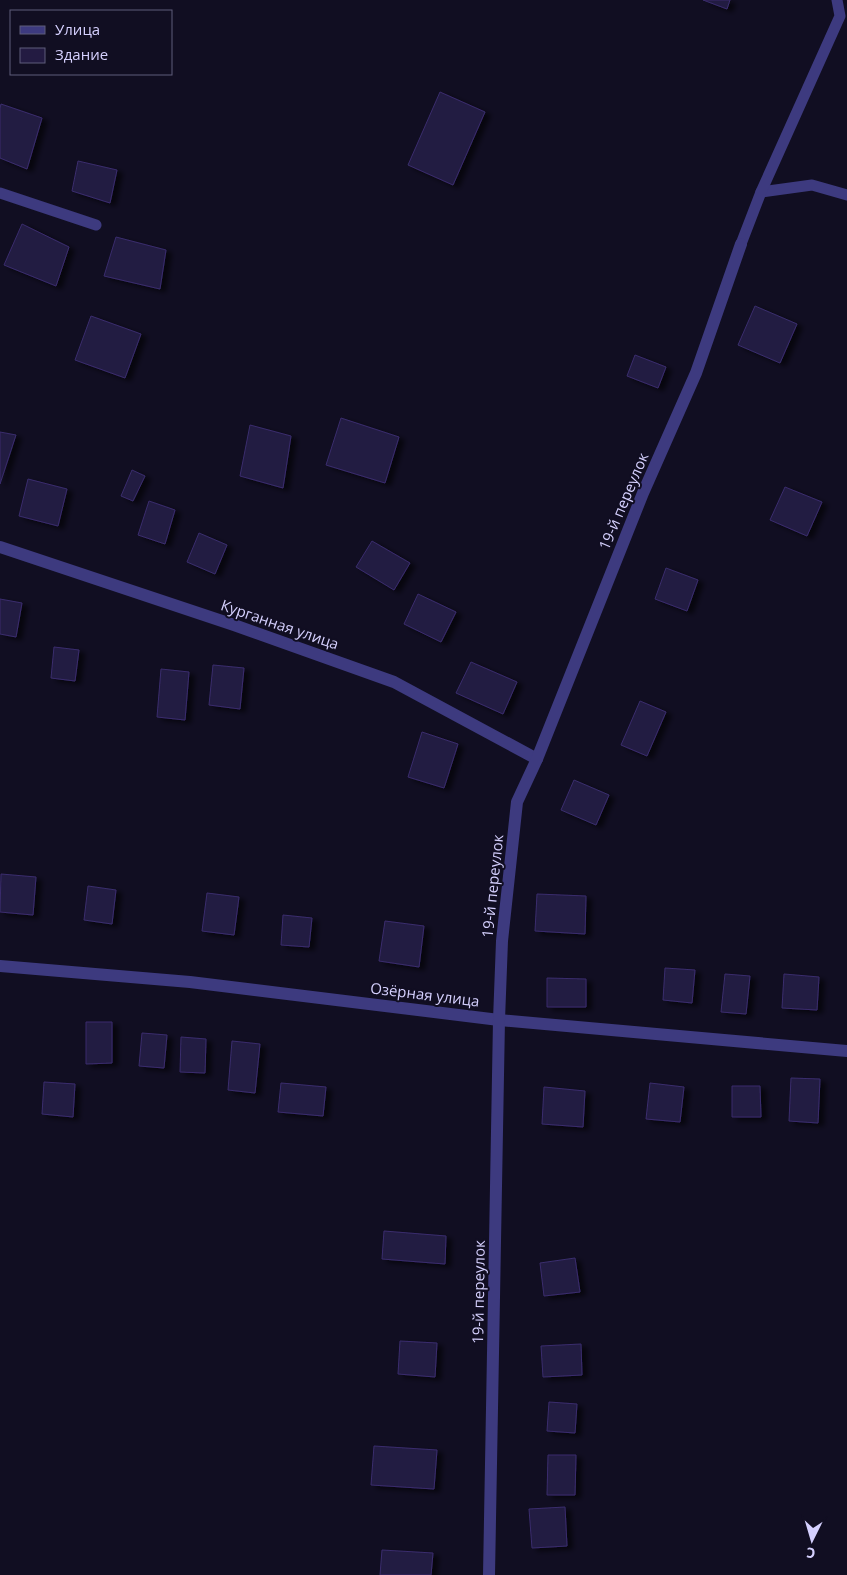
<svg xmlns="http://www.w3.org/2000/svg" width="847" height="1575" viewBox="0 0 847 1575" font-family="'Open Sans',sans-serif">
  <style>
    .building { fill: #231b42; stroke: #3a2d6d; filter: url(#shadow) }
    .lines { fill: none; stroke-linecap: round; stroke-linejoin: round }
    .lane { stroke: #3d3a7f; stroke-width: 11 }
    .street { stroke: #3d3a7f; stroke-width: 12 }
    .labels { text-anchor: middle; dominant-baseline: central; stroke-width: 4; stroke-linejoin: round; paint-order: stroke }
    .street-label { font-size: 15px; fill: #d5d0fe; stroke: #110e22 }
  </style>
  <defs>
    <filter id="shadow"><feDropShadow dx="5.5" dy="3" stdDeviation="2.5" flood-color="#0009"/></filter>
  </defs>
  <rect width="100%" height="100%" fill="#110e22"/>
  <g class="building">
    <polygon points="703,0 730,0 727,9"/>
    <polygon points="440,92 485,112 453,185 408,165"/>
    <polygon points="1,104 42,118 27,169 0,158 0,108"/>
    <polygon points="78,161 117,170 110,203 72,191"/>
    <polygon points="22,224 69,247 56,286 4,265"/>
    <polygon points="116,237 166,250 160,289 104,276"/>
    <polygon points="755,306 797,324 780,363 738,345"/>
    <polygon points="91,316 141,334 125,378 75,360"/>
    <polygon points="635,355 666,367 658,388 627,376"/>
    <polygon points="341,418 399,437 385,483 326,465"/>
    <polygon points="250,425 291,436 283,488 240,476"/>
    <polygon points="0,432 16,435 0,484"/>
    <polygon points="132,470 145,476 133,501 121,496"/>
    <polygon points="28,479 67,489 58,526 19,516"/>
    <polygon points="785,487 822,502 807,536 770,520"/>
    <polygon points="149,501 175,510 165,544 138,535"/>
    <polygon points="199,533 227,545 215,574 187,562"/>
    <polygon points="372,541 410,563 394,590 356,567"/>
    <polygon points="666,568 698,580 687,611 655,599"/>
    <polygon points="418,594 456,612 441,642 404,624"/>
    <polygon points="0,599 22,603 16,637 0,634"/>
    <polygon points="54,647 79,650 75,681 51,678"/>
    <polygon points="471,662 517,682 503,714 456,693"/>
    <polygon points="213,665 244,668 240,709 209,705"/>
    <polygon points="161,669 189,672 185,720 157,717"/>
    <polygon points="640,701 666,712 647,756 621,745"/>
    <polygon points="422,732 458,744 444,788 408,777"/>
    <polygon points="574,780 609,795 596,825 561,810"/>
    <polygon points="1,874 36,877 33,915 0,912"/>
    <polygon points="88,886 116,890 112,924 84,920"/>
    <polygon points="207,893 239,897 234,935 202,931"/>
    <polygon points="537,894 586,896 585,934 535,931"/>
    <polygon points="283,915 312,918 309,947 281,945"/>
    <polygon points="385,921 424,926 419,967 379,961"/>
    <polygon points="665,968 695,970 692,1003 663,1000"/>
    <polygon points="725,974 750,976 746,1014 721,1012"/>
    <polygon points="784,974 819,977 817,1010 782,1008"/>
    <polygon points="547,978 586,979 586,1007 547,1007"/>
    <polygon points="86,1022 112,1022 112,1063 86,1064"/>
    <polygon points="142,1033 167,1035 164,1068 139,1066"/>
    <polygon points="181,1037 206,1039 205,1073 180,1072"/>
    <polygon points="232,1041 260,1044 255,1093 228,1090"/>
    <polygon points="791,1078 820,1079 818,1123 789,1121"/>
    <polygon points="44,1082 75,1084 73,1117 42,1114"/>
    <polygon points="281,1083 326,1087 323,1116 278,1112"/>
    <polygon points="650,1083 684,1087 680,1122 646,1119"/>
    <polygon points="732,1086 760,1086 761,1117 732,1117"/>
    <polygon points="544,1087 585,1091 583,1127 542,1124"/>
    <polygon points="384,1231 446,1236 445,1264 382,1259"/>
    <polygon points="575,1258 580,1292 544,1296 540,1263"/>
    <polygon points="400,1341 437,1343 435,1377 398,1374"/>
    <polygon points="581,1344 582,1375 543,1377 541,1346"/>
    <polygon points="549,1402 577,1404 575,1433 547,1431"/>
    <polygon points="374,1446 437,1450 434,1489 371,1485"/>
    <polygon points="548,1455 576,1455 575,1495 547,1495"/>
    <polygon points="565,1507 567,1546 532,1548 529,1509"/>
    <polygon points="382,1550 433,1553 431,1575 380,1575"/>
  </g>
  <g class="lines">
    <g class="lane">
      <polyline points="761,192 812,185 847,195"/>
      <polyline points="0,193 96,225"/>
      <polyline points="741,244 761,192 840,16 837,0"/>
    </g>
    <g class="street">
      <polyline points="0,547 234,625 394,682 537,759"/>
      <polyline points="0,966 190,982 499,1020 847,1051"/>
      <polyline points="489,1575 499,1020 502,941 517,802 537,759 643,493 696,373 741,244"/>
    </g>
  </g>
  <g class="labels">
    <g class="street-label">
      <text transform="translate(623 501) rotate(-67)">19-й переулок</text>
      <text transform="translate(280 624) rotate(19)">Курганная улица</text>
      <text transform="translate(492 886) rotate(-84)">19-й переулок</text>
      <text transform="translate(425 994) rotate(7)">Озёрная улица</text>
      <text transform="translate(478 1292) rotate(-89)">19-й переулок</text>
    </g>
  </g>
  <rect x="10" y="10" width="162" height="65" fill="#110e22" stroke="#5f5c7a"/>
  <rect x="20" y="26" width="25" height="8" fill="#3d3a7f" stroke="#5f5c7a"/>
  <text x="55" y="35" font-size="15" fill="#d5d0fe">Улица</text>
  <rect x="20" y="48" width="25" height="15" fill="#231b42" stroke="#5f5c7a"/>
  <text x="55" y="60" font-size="15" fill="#d5d0fe">Здание</text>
  <g transform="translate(812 1540) rotate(185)" stroke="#110e22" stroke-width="4" paint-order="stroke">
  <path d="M0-4L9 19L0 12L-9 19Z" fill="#d5d0fe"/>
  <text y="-8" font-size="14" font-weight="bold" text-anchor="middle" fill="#d5d0fe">С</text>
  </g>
</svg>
